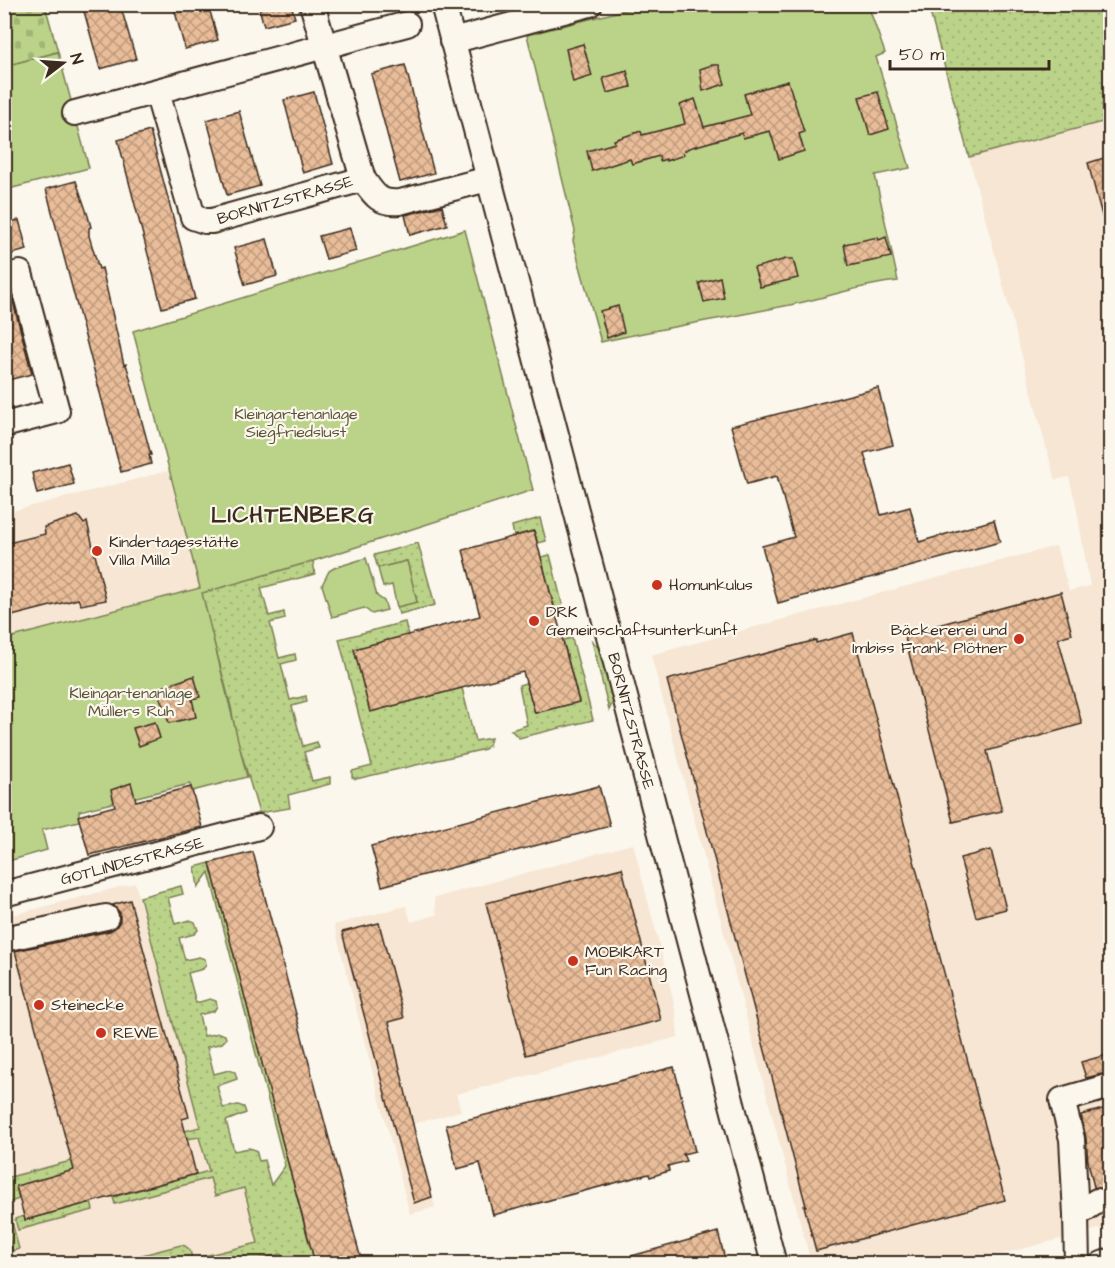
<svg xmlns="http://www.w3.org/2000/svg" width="1115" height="1268" viewBox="0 0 1115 1268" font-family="'Architects Daughter',sans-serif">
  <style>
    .built { fill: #f6e6d3 }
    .grass { fill: url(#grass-dots); stroke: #7b7e54; stroke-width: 1.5 }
    .cemetery { fill: url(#cemetery-stones); stroke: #7b7e54; stroke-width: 1.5 }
    .green { fill: #bbd389; stroke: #7b7e54; stroke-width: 1.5 }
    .building { fill: url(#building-cross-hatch); stroke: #3b2a1e; stroke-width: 1.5 }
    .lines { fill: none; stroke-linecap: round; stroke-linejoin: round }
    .minor-casing { stroke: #3b2a1e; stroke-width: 28 }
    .minor { stroke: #fbf7ec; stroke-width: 24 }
    .tram { stroke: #3b2a1e; stroke-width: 1.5 }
    .poi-dot { fill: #c8321e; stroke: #fbf7ec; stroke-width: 2 }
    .labels { text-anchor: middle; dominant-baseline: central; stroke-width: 4.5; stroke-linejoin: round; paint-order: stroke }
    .street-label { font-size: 16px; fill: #3b2a1e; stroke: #fbf7ec }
    .park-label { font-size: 16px; fill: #5b5439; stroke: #fbf7ec }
    .poi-label { font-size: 16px; fill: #3b2a1e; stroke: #fbf7ec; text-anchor: start }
    .district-label { font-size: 22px; font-weight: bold; letter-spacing: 1.5px; fill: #3b2a1e; stroke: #fbf7ec }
  </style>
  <defs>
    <pattern id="grass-dots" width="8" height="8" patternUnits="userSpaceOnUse" patternTransform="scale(1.5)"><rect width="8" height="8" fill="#bbd389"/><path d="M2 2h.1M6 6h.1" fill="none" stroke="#a2b576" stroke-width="1.8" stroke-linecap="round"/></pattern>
    <pattern id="cemetery-stones" width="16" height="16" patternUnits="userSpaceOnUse" patternTransform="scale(1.5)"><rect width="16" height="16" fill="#bbd389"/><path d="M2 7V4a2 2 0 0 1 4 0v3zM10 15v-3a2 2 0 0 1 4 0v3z" fill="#a2b576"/></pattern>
    <pattern id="building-cross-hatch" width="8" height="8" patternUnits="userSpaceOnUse" patternTransform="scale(1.5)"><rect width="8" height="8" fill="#e9bd99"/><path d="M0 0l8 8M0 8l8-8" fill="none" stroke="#be9a7c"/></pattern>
  </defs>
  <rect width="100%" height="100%" fill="#fbf7ec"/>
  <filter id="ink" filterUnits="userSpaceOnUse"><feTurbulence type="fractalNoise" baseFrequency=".0167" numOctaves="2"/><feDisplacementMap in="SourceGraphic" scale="12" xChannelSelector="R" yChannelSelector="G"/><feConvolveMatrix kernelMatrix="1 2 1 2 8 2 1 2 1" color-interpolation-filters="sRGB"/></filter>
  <g filter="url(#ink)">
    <g class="built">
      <polygon points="1110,119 1110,1226 967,1263 811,1263 651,655 1056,546 1069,591 1090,586 1076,504 1069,477 1055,480 969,157"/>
      <polygon points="168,471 200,588 5,639 5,513"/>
      <polygon points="633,844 671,990 676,1015 678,1037 456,1094 461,1111 413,1124 435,1207 410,1214 334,925 406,906 411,922 437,915 434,898"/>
      <polygon points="135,883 212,1174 264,1160 288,1253 247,1264 14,1263 5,1222 5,917"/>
    </g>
    <g class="grass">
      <polygon points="928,5 1110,5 1110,120 969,157"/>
      <polygon points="540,518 546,541 538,543 534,531 514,536 512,526"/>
      <polygon points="418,543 435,605 399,614 397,607 417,602 407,561 378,568 374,555"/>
      <polygon points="550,555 565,615 557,617 541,557"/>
      <polygon points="313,561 315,574 261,588 269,616 284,612 285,619 270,623 279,658 295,654 296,660 281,664 290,700 306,696 307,702 292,706 303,746 317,742 319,748 304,752 312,781 330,777 330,784 288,795 290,808 259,813 236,735 231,707 201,593"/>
      <polygon points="405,622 408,635 354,649 370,711 462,688 475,741 491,738 489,745 485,749 356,779 352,777 352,771 372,766 339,639"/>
      <polygon points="572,638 593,720 519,738 511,730 527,725 519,685 526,683 535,713 579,702 563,640"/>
      <polygon points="592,641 600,649 614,700 609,710"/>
      <polygon points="210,863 309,1243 317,1251 312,1253 315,1263 284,1263 281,1254 247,1263 120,1263 119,1261 181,1245 185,1246 190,1250 192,1259 258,1243 244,1188 215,1196 210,1178 115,1204 113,1197 209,1171 199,1137 110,1151 200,1127 140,897 181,886 183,894 168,898 175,924 190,920 195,922 198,930 194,934 179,938 185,960 199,957 205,959 206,964 203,969 188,973 196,1003 210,999 216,1001 217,1006 214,1011 199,1015 204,1036 219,1033 225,1035 226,1039 222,1043 207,1047 214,1074 229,1070 235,1072 237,1079 217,1086 223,1108 238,1105 244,1107 246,1113 226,1121 234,1151 249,1148 256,1150 259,1161 264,1160 271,1185 285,1166 209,872 198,887 195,867"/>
      <polygon points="98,1154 101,1163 16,1186 19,1199 7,1203 19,1249 12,1251 5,1222 4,1183 10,1177"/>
      <polygon points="91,1202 93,1210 18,1230 15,1219 24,1216 25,1220"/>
    </g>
    <polygon class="cemetery" points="5,5 45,5 58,52 5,66"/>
    <g class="green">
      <path d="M644 5H868L885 53 876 57 910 168 875 175 898 281C864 284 832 296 799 303 733 317 667 327 601 342L573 241 575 231 527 35Z"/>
      <polygon points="58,52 89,168 5,190 5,66"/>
      <polygon points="465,230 533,490 313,561 202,593 247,777 192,791 190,784 79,811 79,821 42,830 47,850 5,862 5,639 200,588 133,331"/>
      <polygon points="366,558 377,596 384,601 387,610 372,614 364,608 332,617 322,585 329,571 334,568"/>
      <polygon points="407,561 417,602 397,607 392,585 383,587 378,568"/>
    </g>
    <g class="building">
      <polygon points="82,4 120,4 136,59 100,69"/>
      <polygon points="173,4 208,4 218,40 185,49"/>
      <polygon points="258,4 291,4 295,18 264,26"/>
      <polygon points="583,44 592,76 573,82 566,49"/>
      <polygon points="405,65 434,173 400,182 371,74"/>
      <polygon points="712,65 719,65 725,84 703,91 700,69"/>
      <polygon points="627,71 631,87 607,93 603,78"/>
      <polygon points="788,81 804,132 799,134 804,151 779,159 770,131 743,138 742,133 689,148 683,152 684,155 666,161 666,159 660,161 659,156 632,164 630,159 592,171 587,151 615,143 614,140 641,131 642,135 685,124 680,105 695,99 704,127 750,115 744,94"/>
      <polygon points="314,92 333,164 303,173 284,100"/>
      <polygon points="878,92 889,129 870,135 859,97"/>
      <polygon points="239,111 260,186 227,195 207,120"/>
      <polygon points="150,131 195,299 162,308 118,140"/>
      <polygon points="1110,156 1110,227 1105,227 1088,163"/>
      <polygon points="76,181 88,216 91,227 89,228 89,236 99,269 102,268 124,365 126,364 129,374 151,455 149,455 151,464 121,472 46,189"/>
      <polygon points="442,206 447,225 410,235 405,215"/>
      <polygon points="19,220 27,250 4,256 4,224"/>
      <polygon points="350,228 356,251 326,259 319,236"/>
      <polygon points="878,237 879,240 886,237 891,257 848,266 844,244"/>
      <polygon points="267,239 277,276 245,285 234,248"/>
      <polygon points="786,259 793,259 798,278 760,287 754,268"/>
      <polygon points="720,277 724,298 704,302 699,283"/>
      <polygon points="10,290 32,374 4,381 4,291"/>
      <polygon points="618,306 624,332 607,338 600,311"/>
      <polygon points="878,388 893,445 864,453 881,515 910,507 919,542 994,520 1000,542 778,603 762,546 794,537 777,476 747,484 731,426"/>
      <polygon points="68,463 74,484 37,494 32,473"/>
      <polygon points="78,516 84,524 87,522 106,600 81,605 78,599 4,618 4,544 45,534 44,527"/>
      <polygon points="534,531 579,702 535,713 523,672 370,712 354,649 480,616 463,550"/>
      <polygon points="1061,592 1072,634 1058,638 1082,724 987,751 1002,811 953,822 904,634"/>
      <polygon points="853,633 1005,1200 816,1251 804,1206 806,1206 667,680 816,640 816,643"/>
      <polygon points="194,676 200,697 192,699 196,717 169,723 157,689"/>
      <polygon points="155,722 160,738 139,746 133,728"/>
      <polygon points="131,783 136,801 191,787 202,827 89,855 78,816 115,806 111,790"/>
      <polygon points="599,786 610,826 382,886 371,846"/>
      <polygon points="991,850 1006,909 976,917 960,858"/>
      <polygon points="253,852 362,1263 315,1263 289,1167 210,863"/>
      <polygon points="622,868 661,1020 526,1055 486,903"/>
      <polygon points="130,900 189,1117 182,1119 196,1174 25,1220 16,1186 74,1170 15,951 110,931 116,927 120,921 120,913 113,905"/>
      <polygon points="379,923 404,1018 389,1022 415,1133 432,1197 414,1203 342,932"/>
      <polygon points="1110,1054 1110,1072 1086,1078 1081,1062"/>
      <polygon points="674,1067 695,1151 683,1154 686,1161 668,1166 669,1171 650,1177 649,1174 493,1215 480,1163 457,1169 446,1125"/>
      <polygon points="1110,1107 1110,1198 1104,1189 1094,1187 1088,1162 1086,1138 1081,1115"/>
      <polygon points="718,1232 726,1263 625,1263 624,1258"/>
    </g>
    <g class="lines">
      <g class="minor-casing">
        <g id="minor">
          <path d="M312 4 363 179C374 195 379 204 400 202L488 179"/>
          <polyline points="443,4 774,1264"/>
          <polyline points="452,41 590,4"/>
          <polyline points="157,92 193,217 205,221 212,221 363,179"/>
          <polyline points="75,113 407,24"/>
          <polyline points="4,277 20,273 57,411 4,425"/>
          <polyline points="4,894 259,827"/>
          <polyline points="4,939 106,917"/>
          <polyline points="1076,1215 1072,1139 1062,1100 1110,1086"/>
          <polyline points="1077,1264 1076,1215 1097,1201"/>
          <polyline points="1102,1264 1110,1261"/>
        </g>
      </g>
      <use href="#minor" class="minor"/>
      <polyline class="tram" points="1089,1264 1110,1258"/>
    </g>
  </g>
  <g class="poi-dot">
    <circle cx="97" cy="551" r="6"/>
    <circle cx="657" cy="585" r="6"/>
    <circle cx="534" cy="621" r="6"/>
    <circle cx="1019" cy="639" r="6"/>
    <circle cx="573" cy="961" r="6"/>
    <circle cx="39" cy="1005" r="6"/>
    <circle cx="101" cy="1033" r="6"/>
  </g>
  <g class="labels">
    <g class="street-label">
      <text transform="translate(285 200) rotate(-16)">BORNITZSTRASSE</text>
      <text transform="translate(631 721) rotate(75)">BORNITZSTRASSE</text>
      <text transform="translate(132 861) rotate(-15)">GOTLINDESTRASSE</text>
    </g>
    <g class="park-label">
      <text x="296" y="414">Kleingartenanlage<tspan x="296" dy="18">Siegfriedslust</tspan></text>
      <text x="131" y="693">Kleingartenanlage<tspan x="131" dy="18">Müllers Ruh</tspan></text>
    </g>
    <g class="poi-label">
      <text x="109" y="542">Kindertagesstätte<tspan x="109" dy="18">Villa Milla</tspan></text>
      <text x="669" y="585">Homunkulus</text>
      <text x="546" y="612">DRK<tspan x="546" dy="18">Gemeinschaftsunterkunft</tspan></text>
      <text x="1007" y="630" text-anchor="end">Bäckererei und<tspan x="1007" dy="18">Imbiss Frank Plötner</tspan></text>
      <text x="585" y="952">MOBIKART<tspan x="585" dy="18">Fun Racing</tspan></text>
      <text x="51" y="1005">Steinecke</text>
      <text x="113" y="1033">REWE</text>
    </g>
    <g class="district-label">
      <text x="293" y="515">LICHTENBERG</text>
    </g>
  </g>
  <rect width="1115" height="1268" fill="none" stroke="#fbf7ec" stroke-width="24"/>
  <rect x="12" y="12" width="1091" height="1244" fill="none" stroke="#3b2a1e" stroke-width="2" filter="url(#ink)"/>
  <g transform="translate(63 63) rotate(73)" stroke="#fbf7ec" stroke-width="4.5" paint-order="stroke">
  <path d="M0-4.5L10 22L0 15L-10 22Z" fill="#3b2a1e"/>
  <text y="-9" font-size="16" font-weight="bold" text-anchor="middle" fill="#3b2a1e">N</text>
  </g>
  <path d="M890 60v9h159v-9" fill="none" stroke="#3b2a1e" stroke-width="3"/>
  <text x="899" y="60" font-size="18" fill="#3b2a1e" stroke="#fbf7ec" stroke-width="4.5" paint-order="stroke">50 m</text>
</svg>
